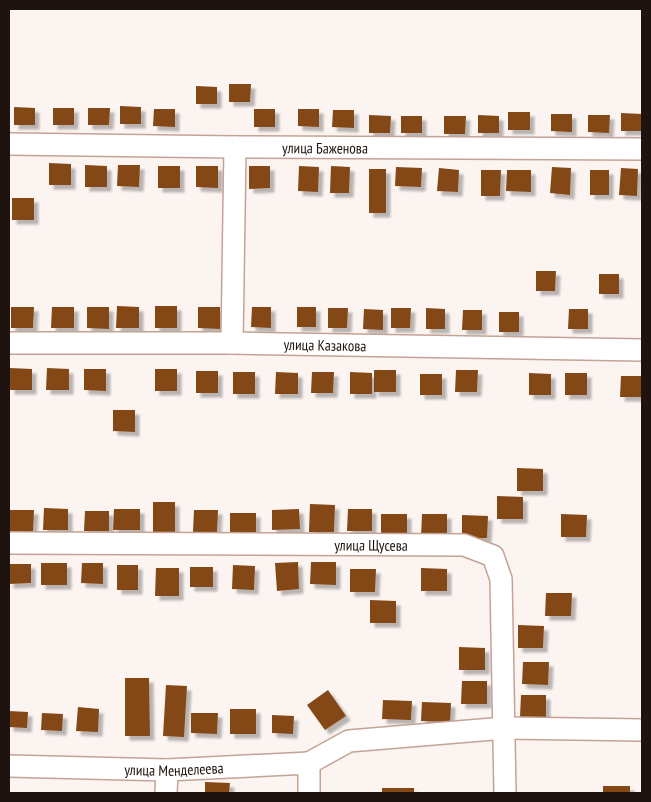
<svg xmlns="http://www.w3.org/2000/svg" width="651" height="802" viewBox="0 0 651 802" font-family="'PT Sans Narrow',sans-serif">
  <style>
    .building { fill: #844715; filter: url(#shadow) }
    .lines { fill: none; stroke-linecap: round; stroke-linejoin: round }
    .minor-casing { stroke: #c4a396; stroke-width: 24 }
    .minor { stroke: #fff; stroke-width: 21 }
    .labels { text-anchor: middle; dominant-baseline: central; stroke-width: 5; stroke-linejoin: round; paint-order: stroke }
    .street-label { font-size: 15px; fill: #1e130e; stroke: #fff }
  </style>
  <defs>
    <filter id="shadow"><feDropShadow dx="4.5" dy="4.5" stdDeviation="1" flood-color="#0004"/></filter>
  </defs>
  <rect width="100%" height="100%" fill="#fbf4f1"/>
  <g class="building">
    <polygon points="229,84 251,84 250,102 229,102"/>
    <polygon points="196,86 217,87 217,104 196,104"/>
    <polygon points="120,106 141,107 141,124 120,124"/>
    <polygon points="14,107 35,108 35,125 14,125"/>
    <rect x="53" y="108" width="21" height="17"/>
    <polygon points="88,108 110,108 109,125 88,125"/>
    <polygon points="154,109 175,109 175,127 153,126"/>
    <rect x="254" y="109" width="21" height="18"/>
    <polygon points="298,109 319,109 319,127 298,126"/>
    <polygon points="333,110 354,110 354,128 332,127"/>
    <rect x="508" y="112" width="22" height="18"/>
    <polygon points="621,113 642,114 642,131 621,131"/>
    <polygon points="551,114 572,114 572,132 551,131"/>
    <polygon points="369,115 391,116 390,133 369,133"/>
    <polygon points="478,115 499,116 499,133 478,133"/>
    <polygon points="588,115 610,115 609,133 588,132"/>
    <rect x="401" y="116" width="21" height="17"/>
    <polygon points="444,116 466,116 465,134 444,134"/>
    <polygon points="49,163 71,164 71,185 49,185"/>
    <polygon points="85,165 107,166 107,187 85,187"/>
    <polygon points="118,165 140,165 139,187 117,186"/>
    <rect x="158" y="166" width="22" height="22"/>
    <polygon points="196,166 218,166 218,188 196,187"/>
    <polygon points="249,166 270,166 270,188 249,189"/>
    <polygon points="299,166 319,167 318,192 298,191"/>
    <polygon points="331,166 350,167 349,193 330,193"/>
    <polygon points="396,167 422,168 421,187 395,186"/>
    <polygon points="552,167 571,168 570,195 550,193"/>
    <polygon points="439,168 459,170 458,192 437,191"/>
    <polygon points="621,168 638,169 637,196 619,195"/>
    <rect x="369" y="169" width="17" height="44"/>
    <polygon points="481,170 501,170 500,196 481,196"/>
    <polygon points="507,170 531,170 531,192 506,191"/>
    <rect x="590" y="170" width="19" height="25"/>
    <rect x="12" y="198" width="22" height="22"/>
    <polygon points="536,271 556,271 555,291 536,291"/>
    <rect x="599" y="274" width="20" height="20"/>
    <polygon points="117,306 139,307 139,328 116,328"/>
    <rect x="155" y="306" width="22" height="22"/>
    <polygon points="11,307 34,307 33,328 11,328"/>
    <polygon points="52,307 74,307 74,328 51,328"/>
    <polygon points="87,307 109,307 109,329 87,328"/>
    <polygon points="198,307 220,307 220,329 198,328"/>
    <polygon points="252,307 271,307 271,328 251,327"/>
    <rect x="297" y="307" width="19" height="20"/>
    <polygon points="328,308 348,308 347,328 328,328"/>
    <polygon points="391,308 411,308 410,328 391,328"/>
    <polygon points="426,308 445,309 445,329 426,329"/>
    <polygon points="364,309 383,310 383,330 363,329"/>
    <polygon points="569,309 588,309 588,329 568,329"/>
    <polygon points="463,310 482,310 482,330 462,330"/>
    <rect x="499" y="312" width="20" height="20"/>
    <polygon points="10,368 32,369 32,390 10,390"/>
    <polygon points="47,368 69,369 69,390 46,390"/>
    <polygon points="84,369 106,369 106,391 84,390"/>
    <rect x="155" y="369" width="22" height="22"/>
    <rect x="374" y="370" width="22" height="22"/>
    <polygon points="456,370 478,370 477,392 455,392"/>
    <rect x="196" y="371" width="22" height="22"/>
    <rect x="233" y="372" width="22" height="22"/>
    <polygon points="276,372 298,373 298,394 275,394"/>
    <polygon points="312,372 334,372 333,393 311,393"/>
    <polygon points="350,372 372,373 372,394 350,394"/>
    <polygon points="529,373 551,374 551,395 529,395"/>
    <rect x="565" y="373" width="22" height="22"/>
    <rect x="420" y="374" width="22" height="21"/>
    <polygon points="621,376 642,376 642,397 620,397"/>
    <polygon points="113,410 135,410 135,432 113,431"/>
    <polygon points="517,468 543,469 543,491 517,491"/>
    <polygon points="497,496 523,497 523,519 497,519"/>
    <rect x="153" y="502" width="22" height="31"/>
    <polygon points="310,504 335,505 334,532 309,532"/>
    <polygon points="44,508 68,509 68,530 43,530"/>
    <polygon points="114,509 140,509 140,530 113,530"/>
    <polygon points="299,509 300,529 272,530 272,510"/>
    <polygon points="348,509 372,509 372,531 347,531"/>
    <polygon points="10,510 34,510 33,532 9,532"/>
    <polygon points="194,510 218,510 217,532 193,532"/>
    <polygon points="85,511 109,511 109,531 84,531"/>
    <rect x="230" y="513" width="26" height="19"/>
    <rect x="381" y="514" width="26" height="23"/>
    <polygon points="422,514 447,514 447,537 421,537"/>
    <polygon points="561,514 587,515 586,537 561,537"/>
    <polygon points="462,515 488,516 487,538 462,538"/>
    <polygon points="298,562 299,589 277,591 275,563"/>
    <polygon points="311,562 336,562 336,585 310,584"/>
    <rect x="41" y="563" width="26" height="22"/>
    <polygon points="82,563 103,563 103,584 81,583"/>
    <polygon points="9,564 31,564 31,583 9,584"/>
    <rect x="117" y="565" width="21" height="25"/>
    <polygon points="233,565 255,566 254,590 232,589"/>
    <rect x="190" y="567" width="23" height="20"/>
    <polygon points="156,568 179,568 179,596 155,596"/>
    <polygon points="421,568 447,569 447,591 421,591"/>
    <polygon points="350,569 376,569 375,592 350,592"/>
    <polygon points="546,593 572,593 571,616 545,616"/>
    <polygon points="370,600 396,601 396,623 370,623"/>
    <polygon points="518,625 544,626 543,648 518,648"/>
    <polygon points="459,647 485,648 485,670 459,670"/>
    <polygon points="523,662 549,662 548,685 522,684"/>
    <polygon points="125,678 149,678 150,736 125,736"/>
    <polygon points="462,681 487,681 487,704 461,704"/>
    <polygon points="166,685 187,686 184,737 163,736"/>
    <polygon points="328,690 346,716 325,730 307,705"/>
    <polygon points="521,695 546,695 546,718 520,717"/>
    <polygon points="383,700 412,701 411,720 382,719"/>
    <polygon points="422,702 451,703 450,722 421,721"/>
    <polygon points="78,707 99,709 98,732 76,731"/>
    <rect x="230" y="709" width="26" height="25"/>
    <polygon points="9,711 28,712 27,728 9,727"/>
    <polygon points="42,713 63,714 62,731 41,730"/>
    <polygon points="191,713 218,713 217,734 191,733"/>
    <polygon points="272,715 294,716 293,734 272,733"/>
    <polygon points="205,782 230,783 229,793 205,793"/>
    <rect x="603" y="786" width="27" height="7"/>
    <rect x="382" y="788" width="32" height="5"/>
  </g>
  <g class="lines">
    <g class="minor-casing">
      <g id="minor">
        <path id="s1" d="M9 144 235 147 642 149"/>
        <path id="s2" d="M9 343H232L642 350"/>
        <polyline points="232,343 235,147"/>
        <path id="s3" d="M9 543 464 545 493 556 501 579 505 793"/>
        <polyline points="309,763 349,741 505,728 642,730"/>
        <path id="s4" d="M9 766 167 770 309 763V793"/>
        <polyline points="166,793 167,770"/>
      </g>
    </g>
    <use href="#minor" class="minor"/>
  </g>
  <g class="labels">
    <g class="street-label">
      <text stroke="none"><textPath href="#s1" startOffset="316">улица Баженова</textPath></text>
      <text stroke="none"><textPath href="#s2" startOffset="316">улица Казакова</textPath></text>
      <text stroke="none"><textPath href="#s3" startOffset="362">улица Щусева</textPath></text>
      <text stroke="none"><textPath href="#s4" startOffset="165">улица Менделеева</textPath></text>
    </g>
  </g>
  <rect width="651" height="802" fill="none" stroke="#1e130e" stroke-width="20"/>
</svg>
